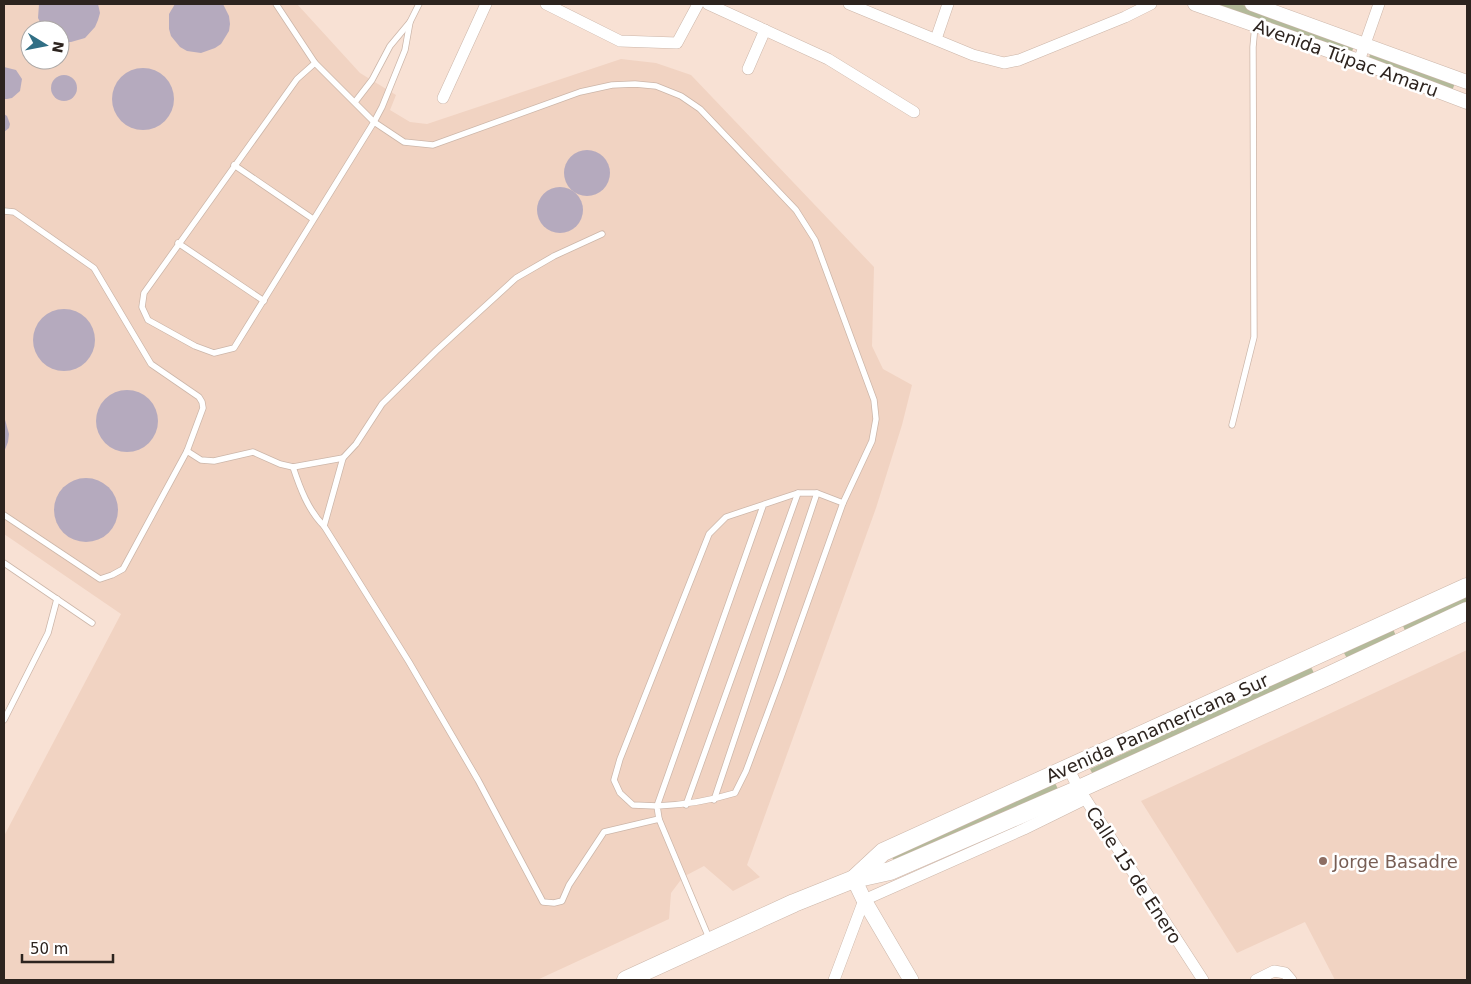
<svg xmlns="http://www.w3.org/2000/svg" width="1471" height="984" viewBox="0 0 1471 984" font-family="'DejaVu Sans',sans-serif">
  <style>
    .built { fill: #f1d3c2; fill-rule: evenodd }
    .green { fill: #b3ba9a }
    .building { fill: #b5aabe }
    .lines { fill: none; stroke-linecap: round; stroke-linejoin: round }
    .service-casing { stroke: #ccb6a9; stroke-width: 7 }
    .minor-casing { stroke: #ccb6a9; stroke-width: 12 }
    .tertiary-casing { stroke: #ccb6a9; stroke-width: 15 }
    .secondary-casing { stroke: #ccb6a9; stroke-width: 16 }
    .primary-casing { stroke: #ccb6a9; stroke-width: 19 }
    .service { stroke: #fff; stroke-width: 5.5 }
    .minor { stroke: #fff; stroke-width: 11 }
    .tertiary { stroke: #fff; stroke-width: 14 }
    .secondary { stroke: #fff; stroke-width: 15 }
    .primary { stroke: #fff; stroke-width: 18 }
    .education-dot { fill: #8d6e63; stroke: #fff; stroke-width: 2 }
    .labels { text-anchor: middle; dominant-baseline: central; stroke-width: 5; stroke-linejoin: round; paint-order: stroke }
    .street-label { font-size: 18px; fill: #2d241f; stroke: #fff }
    .education-label { font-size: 18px; fill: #785e54; stroke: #fff; text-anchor: start }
  </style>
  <rect width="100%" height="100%" fill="#f8e1d4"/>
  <g class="built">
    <path d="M4 4H297L360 73 396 95 390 110 410 122 427 124 621 59 656 63 691 75 874 267 872 346 883 369 912 385 902 425 876 508 747 865 760 877 733 891 704 866 683 877 671 893 669 919 537 980H4V836L121 614 4 534ZM30 30H60V60H30Z"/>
    <polygon points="1467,650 1467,980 1335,980 1305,922 1237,953 1141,801"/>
  </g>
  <g class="green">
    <polygon points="1215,4 1240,4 1355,42 1352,52"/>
    <polygon points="1371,52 1455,83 1452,91 1368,60"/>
    <polygon points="1467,595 1467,603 1406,633 1403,626"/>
    <polygon points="1393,629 1396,636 1348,660 1344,653"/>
    <polygon points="1311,667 1315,675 1094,777 1090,769"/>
    <polygon points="1055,783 1059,791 895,862 891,856"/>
  </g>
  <g class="building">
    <polygon points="39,4 98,4 100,13 98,20 95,27 85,38 71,42 64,42 60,41 60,30 44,30 38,18"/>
    <polygon points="175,4 223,4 229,16 230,24 229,31 221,44 215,48 201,53 187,51 180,47 171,36 169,29 169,14"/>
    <polygon points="4,67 16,70 22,79 20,91 12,98 7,99 4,99"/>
    <circle cx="143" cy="99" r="31"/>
    <circle cx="64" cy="88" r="13"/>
    <polygon points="4,114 7,116 10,124 9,128 4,132"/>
    <circle cx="587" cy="173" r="23"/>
    <circle cx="560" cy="210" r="23"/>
    <circle cx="64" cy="340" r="31"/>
    <circle cx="127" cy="421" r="31"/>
    <polygon points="4,416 9,434 8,442 4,452"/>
    <circle cx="86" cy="510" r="32"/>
  </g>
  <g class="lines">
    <g class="service-casing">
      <g id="service">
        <path d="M276 4 315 63 374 122 404 142 433 145 580 92 612 85 635 84 656 86 681 96 700 109 796 210 815 240 874 400 876 419 872 441 843 503 781 677 746 771 735 793C709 801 684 805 657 806L659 819 709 938"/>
        <polyline points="315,63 297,79 144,293 142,307 148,320 195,346 214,353 234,348 374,122 382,107 405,50 410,22"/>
        <polyline points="355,102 372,80 390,46 410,22 419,4"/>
        <polyline points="234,165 313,219"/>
        <polyline points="4,211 14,212 94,268 151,364 199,397 202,402 203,408 187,451 123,569 112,575 100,579 4,515"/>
        <polyline points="602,234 554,256 516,278 436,351 382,404 356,444 343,458 324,526 409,662 478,780 543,902 554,903 562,901 569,885 604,832 659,819"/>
        <polyline points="178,243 264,301"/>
        <polyline points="1232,425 1254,337 1253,47 1255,25"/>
        <polyline points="187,451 201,460 214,461 253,452 280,464 293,467 343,458"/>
        <path d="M293 467C300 488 308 510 324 526"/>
        <polyline points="763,506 657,806 633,805 620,793 614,780 620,759 709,534 726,517 798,493 817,493 843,503"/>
        <polyline points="4,563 92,623"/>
        <polyline points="4,720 48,633 57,599"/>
        <polyline points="714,800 817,493"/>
        <polyline points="686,805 798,493"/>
      </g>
    </g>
    <g class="minor-casing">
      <g id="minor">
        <polyline points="546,4 620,41 677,43 698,4"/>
        <polyline points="708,4 828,59 914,112"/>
        <polyline points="849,4 973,55 1004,63 1019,60 1125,17 1151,4"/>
        <polyline points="936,39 948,4"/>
        <polyline points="1359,61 1379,4"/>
        <polyline points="748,69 765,30"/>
        <polyline points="443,98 486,4"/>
        <polyline points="1068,768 1079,789 1203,980"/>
        <polyline points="834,980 864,900 1024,829 1085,799"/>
        <polyline points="1256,980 1274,971 1285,973 1291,980"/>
      </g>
    </g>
    <g class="tertiary-casing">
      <g id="tertiary">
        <polyline points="1195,4 1359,61 1467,102"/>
        <polyline points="1252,4 1467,82"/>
      </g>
    </g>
    <g class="secondary-casing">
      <polyline id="secondary" points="854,879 864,900 911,980"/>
    </g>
    <g class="primary-casing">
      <g id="primary">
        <polyline points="855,878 883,852 1467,587"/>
        <polyline points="626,980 794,903 854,879 890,871 1079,789 1328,676 1467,611"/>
      </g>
    </g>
    <use href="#service" class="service"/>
    <use href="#minor" class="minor"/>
    <use href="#tertiary" class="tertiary"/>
    <use href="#secondary" class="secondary"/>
    <use href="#primary" class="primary"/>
  </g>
  <circle class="education-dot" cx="1323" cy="861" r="5"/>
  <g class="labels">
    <g class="street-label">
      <text transform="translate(1346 58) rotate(20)">Avenida Túpac Amaru</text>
      <text transform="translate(1157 728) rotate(-24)">Avenida Panamericana Sur</text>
      <text transform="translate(1134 875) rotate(57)">Calle 15 de Enero</text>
    </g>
    <g class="education-label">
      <text x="1333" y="861">Jorge Basadre</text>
    </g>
  </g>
  <rect width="1471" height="984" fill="none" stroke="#2d241f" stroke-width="10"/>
  <g transform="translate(45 45) rotate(100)"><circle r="24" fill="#ffffff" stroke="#aba7a5"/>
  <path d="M0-4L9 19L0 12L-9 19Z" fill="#316f85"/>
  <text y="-8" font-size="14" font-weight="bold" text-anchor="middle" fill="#2d241f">N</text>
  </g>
  <path d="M22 954v8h91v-8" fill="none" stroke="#2d241f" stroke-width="2.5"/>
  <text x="30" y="954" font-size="15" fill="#2d241f" stroke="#ffffff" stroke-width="4" paint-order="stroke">50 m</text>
</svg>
